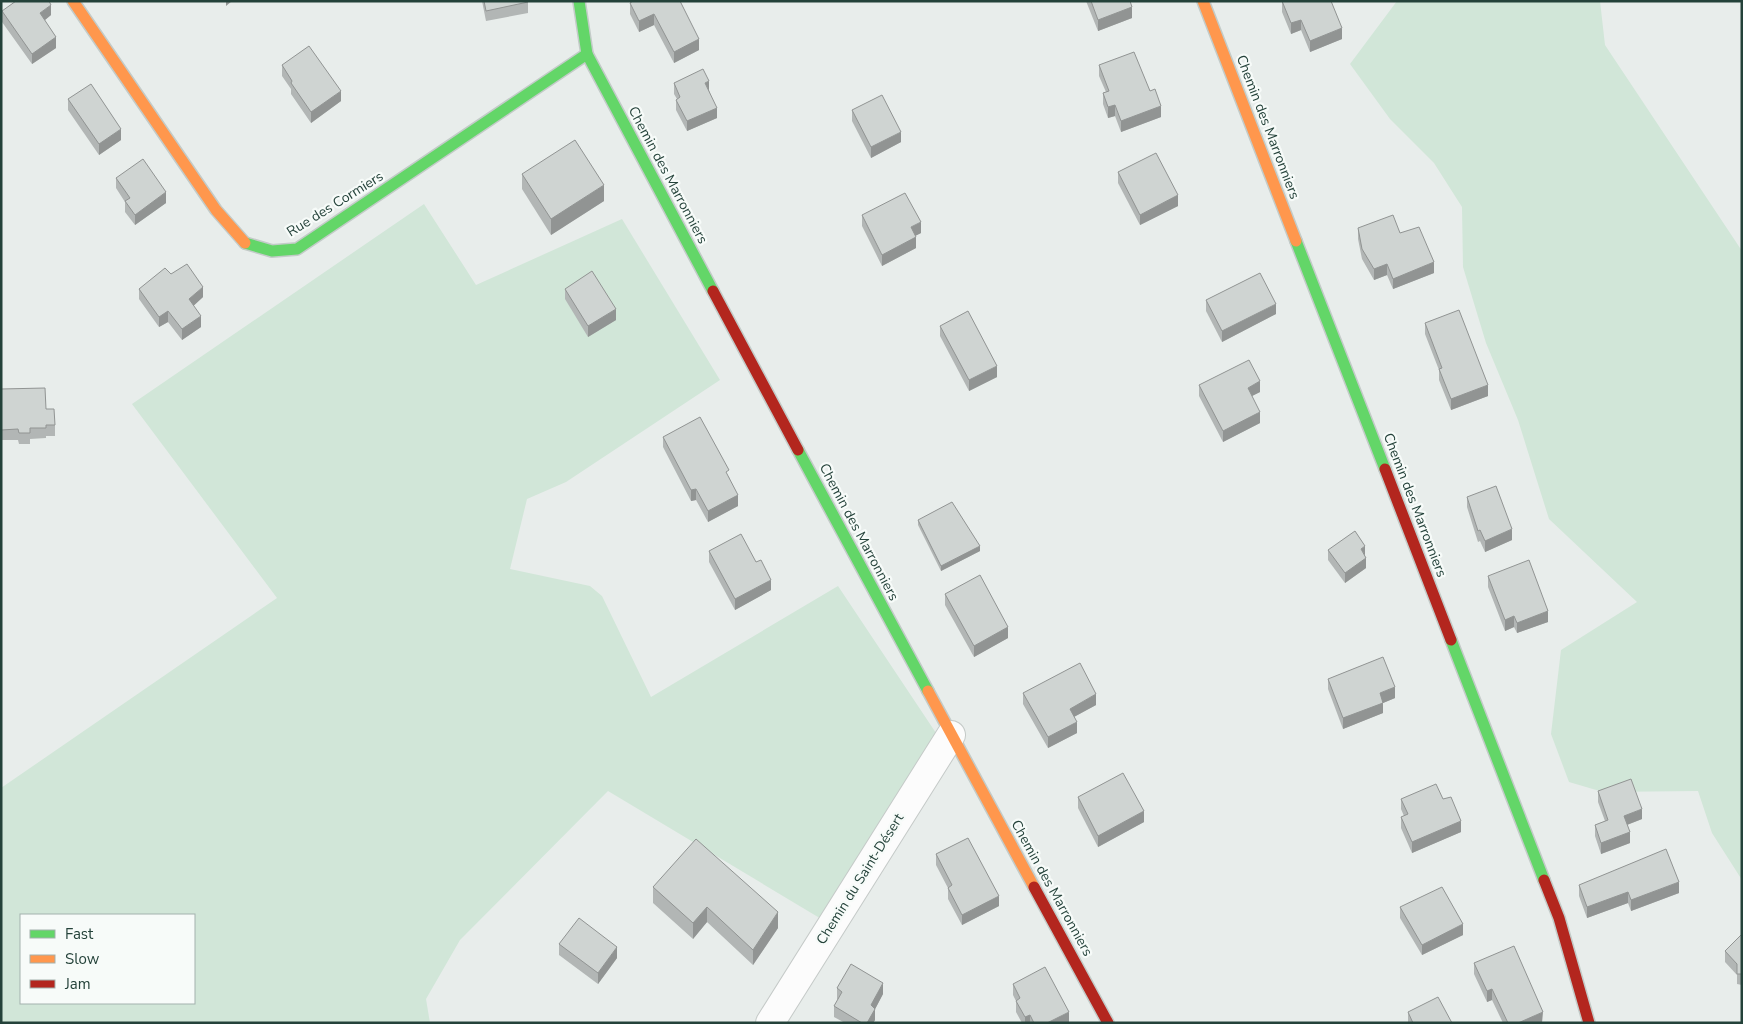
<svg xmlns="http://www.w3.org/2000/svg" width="1743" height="1024" viewBox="0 0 1743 1024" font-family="'Nunito Sans',sans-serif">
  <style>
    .green { fill: #d1e6d8; fill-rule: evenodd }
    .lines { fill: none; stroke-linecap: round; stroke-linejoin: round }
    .street-casing { stroke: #c5cac8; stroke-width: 30 }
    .fast-casing { stroke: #c3cbc8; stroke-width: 14 }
    .slow-casing { stroke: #c3cbc8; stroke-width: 14 }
    .jam-casing { stroke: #c3cbc8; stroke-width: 14 }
    .street { stroke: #fcfcfc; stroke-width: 28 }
    .fast { stroke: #63d668; stroke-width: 11 }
    .slow { stroke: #ff974d; stroke-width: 11 }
    .jam { stroke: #b3261e; stroke-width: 11 }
    .wall { fill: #b2b6b5 }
    .shaded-wall { fill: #919493 }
    .building { fill: #cfd4d2; stroke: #919493 }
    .labels { text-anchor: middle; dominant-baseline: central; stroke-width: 4.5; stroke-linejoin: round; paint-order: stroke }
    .street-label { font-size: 14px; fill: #24423a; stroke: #f7fbf9 }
  </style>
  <rect width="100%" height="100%" fill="#e8edeb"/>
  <g class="green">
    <polygon points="1397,1 1600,1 1605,45 1742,251 1742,880 1712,833 1698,791 1603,792 1569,782 1551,734 1561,650 1637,602 1549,519 1518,420 1486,343 1463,267 1462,207 1434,163 1390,119 1350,64"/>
    <path d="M424 204 476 285 622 219 720 380 566 482 527 499 510 569 590 586 602 596 651 697 838 586 940 739 828 923 608 791 460 940 426 999 430 1023H1V788L277 598 132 404ZM21 915H194V1003H21Z"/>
  </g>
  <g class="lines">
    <g class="street-casing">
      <polyline id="street" points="770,1023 951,735"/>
    </g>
    <g class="fast-casing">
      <g id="fast">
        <polyline points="587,54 713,291"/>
        <polyline points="1296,241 1385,469"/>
        <polyline points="245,243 272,251 297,249 587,54 579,1"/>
        <polyline points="798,450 928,691"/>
        <polyline points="1451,640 1544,880"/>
      </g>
    </g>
    <g class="slow-casing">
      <g id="slow">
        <polyline points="73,1 216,210 245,243"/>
        <polyline points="1203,1 1296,241"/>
        <polyline points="928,691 1034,887"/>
      </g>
    </g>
    <g class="jam-casing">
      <g id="jam">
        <polyline points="713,291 798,450"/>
        <polyline points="1385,469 1451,640"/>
        <polyline points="1544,880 1559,918 1589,1023"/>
        <polyline points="1034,887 1108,1023"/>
      </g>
    </g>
    <use href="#street" class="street"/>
    <use href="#fast" class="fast"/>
    <use href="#slow" class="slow"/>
    <use href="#jam" class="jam"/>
  </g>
  <g class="wall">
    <polygon points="482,1 528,1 528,13 486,21"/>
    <polygon points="680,1 699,50 674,63 654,25 639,32 630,14 630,3"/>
    <polygon points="1086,1 1130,1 1132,18 1098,31"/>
    <polygon points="1282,1 1342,39 1310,52 1301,30 1291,34 1282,12"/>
    <polygon points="2,11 51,15 45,20 56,48 32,64 2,22"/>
    <polygon points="282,65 341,101 311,123 291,94 291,89 282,76"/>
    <polygon points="1099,65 1150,91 1161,117 1121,132 1115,116 1108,118 1103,104 1103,93 1106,92 1099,76"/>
    <polygon points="674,83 709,90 717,118 687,131 676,110 676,100 677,99 674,94"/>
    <polygon points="68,99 121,140 99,155 68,110"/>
    <polygon points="852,110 901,142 871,158 852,121"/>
    <polygon points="1118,172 1178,206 1140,225 1118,183"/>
    <polygon points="522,174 604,201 551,235 522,189"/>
    <polygon points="116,178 166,203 135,225 125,212 125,202 116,188"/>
    <polygon points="862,215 921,233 915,236 916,248 882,266 862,226"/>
    <polygon points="1358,228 1400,233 1434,273 1393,289 1387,275 1374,280 1362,259 1358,239"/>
    <polygon points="171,274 203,297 193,306 201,327 182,340 168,322 159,327 139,299 139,289"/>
    <polygon points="565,289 616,320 588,337 565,299"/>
    <polygon points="1206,300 1276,314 1222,342 1206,311"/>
    <polygon points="1425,323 1488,396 1451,410 1439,380 1439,370 1425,334"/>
    <polygon points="940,326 997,377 969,391 940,336"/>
    <polygon points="1199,385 1260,392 1252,396 1260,423 1223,442 1199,396"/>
    <polygon points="1,389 46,409 55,425 55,436 46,436 46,438 30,439 30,444 19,444 18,440 1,440"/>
    <polygon points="663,437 729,477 738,506 708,522 696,500 691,501 663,447"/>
    <polygon points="1467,497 1512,540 1485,552 1480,541 1478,542 1467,507"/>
    <polygon points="918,520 980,551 941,571 918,525"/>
    <polygon points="1328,550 1365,556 1366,568 1345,583 1328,560"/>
    <polygon points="709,551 756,562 771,590 735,610 709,562"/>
    <polygon points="1488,576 1548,622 1517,633 1514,627 1505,631 1488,587"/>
    <polygon points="945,594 1008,638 974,657 945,605"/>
    <polygon points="1328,679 1395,698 1383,703 1383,713 1343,729 1328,689"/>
    <polygon points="1023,693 1096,705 1074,717 1077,733 1048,748 1023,704"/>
    <polygon points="1598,791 1642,819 1627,825 1630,843 1601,854 1595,836 1595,825 1605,821 1598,802"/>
    <polygon points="1078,797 1144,822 1098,847 1078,808"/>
    <polygon points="1401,799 1443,799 1461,832 1412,853 1401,828 1401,817 1404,816 1401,809"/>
    <polygon points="936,854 999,906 962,925 948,899 948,888 936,865"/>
    <polygon points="1579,885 1679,893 1631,911 1628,903 1587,918 1579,896"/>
    <polygon points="653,887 778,928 753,965 707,922 693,939 653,903"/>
    <polygon points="1400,907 1463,935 1422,955 1400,918"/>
    <polygon points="1742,934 1742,985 1737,984 1737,975 1725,962 1725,951"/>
    <polygon points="559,944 617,958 598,984 559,955"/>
    <polygon points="1474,963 1543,1023 1503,1023 1492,1000 1487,1002 1474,974"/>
    <polygon points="1013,984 1069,1022 1022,1023 1016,1012 1016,1001 1013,995"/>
    <polygon points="837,988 883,994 875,1009 875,1020 873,1023 845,1023 834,1017 834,1006 838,1000 837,999"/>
    <polygon points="1408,1012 1452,1023 1408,1023"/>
  </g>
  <g class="shaded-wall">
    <polygon points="226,1 232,1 226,6"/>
    <polygon points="51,5 51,15 40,24 40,13"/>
    <polygon points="1132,7 1132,18 1098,31 1098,20"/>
    <polygon points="654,14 654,25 639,32 639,21"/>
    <polygon points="1301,20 1301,30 1291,34 1291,23"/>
    <polygon points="1342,28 1342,39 1310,52 1310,41"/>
    <polygon points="56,37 56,48 32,64 32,54"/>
    <polygon points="699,39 699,50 674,63 674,52"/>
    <polygon points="709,81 709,92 705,83"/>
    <polygon points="341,91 341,101 311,123 311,112"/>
    <polygon points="1115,105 1115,116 1108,118 1108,107"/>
    <polygon points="1161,106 1161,117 1121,132 1121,121"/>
    <polygon points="717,108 717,118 687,131 687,121"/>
    <polygon points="121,129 121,140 99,155 99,144"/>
    <polygon points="901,132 901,142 871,158 871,147"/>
    <polygon points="604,185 604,201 551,235 551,219"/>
    <polygon points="166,192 166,203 135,225 135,215"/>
    <polygon points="1178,195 1178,206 1140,225 1140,215"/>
    <polygon points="921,222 921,233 911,238 911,227"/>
    <polygon points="916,237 916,248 882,266 882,255"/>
    <polygon points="1434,262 1434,273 1393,289 1393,279"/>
    <polygon points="1387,264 1387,275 1374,280 1374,269"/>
    <polygon points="203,287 203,297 189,310 189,299"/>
    <polygon points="1276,304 1276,314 1222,342 1222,331"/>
    <polygon points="616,309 616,320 588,337 588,326"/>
    <polygon points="168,311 168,322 159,327 159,317"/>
    <polygon points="201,316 201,327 182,340 182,329"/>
    <polygon points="997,366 997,377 969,391 969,380"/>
    <polygon points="1260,381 1260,392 1248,398 1248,388"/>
    <polygon points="1488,385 1488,396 1451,410 1451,399"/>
    <polygon points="1260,412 1260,423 1223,442 1223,431"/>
    <polygon points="696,489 696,500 691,501 691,490"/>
    <polygon points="738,495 738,506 708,522 708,511"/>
    <polygon points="1512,529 1512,540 1485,552 1485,541"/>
    <polygon points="980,546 980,551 941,571 941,566"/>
    <polygon points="1365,546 1365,556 1361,549"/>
    <polygon points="1366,558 1366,568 1345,583 1345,573"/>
    <polygon points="771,580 771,590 735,610 735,599"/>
    <polygon points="1548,611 1548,622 1517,633 1517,623"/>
    <polygon points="1514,616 1514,627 1505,631 1505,620"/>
    <polygon points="1008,627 1008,638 974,657 974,646"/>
    <polygon points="1395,687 1395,698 1383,703 1383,713 1343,729 1343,718 1380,693"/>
    <polygon points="1096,694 1096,705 1070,719 1070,709"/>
    <polygon points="1077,722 1077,733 1048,748 1048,737"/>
    <polygon points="1642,809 1642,819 1624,826 1624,816"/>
    <polygon points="1144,811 1144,822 1098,847 1098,836"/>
    <polygon points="1461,821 1461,832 1412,853 1412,842"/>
    <polygon points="1630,832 1630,843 1601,854 1601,843"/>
    <polygon points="1679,882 1679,893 1631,911 1631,900"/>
    <polygon points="1628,892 1628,903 1587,918 1587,907"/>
    <polygon points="999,896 999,906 962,925 962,915"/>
    <polygon points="707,907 707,922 693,939 693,923"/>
    <polygon points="778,912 778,928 753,965 753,950"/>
    <polygon points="1463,924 1463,935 1422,955 1422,945"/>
    <polygon points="617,947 617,958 598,984 598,973"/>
    <polygon points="883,983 883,994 872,1015 875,1009 875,1020 873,1023 867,1023 871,1005"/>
    <polygon points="1492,989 1492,1000 1487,1002 1487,991"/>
    <polygon points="1069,1012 1069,1022 1047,1023"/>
    <polygon points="1543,1012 1542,1023 1518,1023"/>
    <polygon points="1030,1015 1030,1023 1025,1023 1025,1017"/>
  </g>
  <g class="building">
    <polygon points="16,1 49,1 51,5 40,13 56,37 32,54 2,11"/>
    <polygon points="484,1 528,1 528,2 486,11"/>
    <polygon points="633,1 680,1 699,39 674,52 654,14 639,21 630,3"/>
    <polygon points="1091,1 1130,1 1132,7 1098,20"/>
    <polygon points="1282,1 1331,1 1342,28 1310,41 1301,20 1291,23"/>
    <polygon points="309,46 341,91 311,112 291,83 292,81 282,65"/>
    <polygon points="1134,52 1150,91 1155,89 1161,106 1121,121 1115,105 1108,107 1103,93 1109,91 1099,65"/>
    <polygon points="703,69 709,81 705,83 717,108 687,121 676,100 680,97 674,83"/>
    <polygon points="91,84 121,129 99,144 68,99"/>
    <polygon points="882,95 901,132 871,147 852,110"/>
    <polygon points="575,140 604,185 551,219 522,174"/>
    <polygon points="1156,153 1178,195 1140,215 1118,172"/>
    <polygon points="143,159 166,192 135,215 125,201 130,198 116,178"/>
    <polygon points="905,193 921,222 911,227 916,237 882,255 862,215"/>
    <polygon points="1393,215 1400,233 1419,227 1434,262 1393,279 1387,264 1374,269 1362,249 1358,228"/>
    <polygon points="187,264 203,287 189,299 201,316 182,329 168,311 159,317 139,289 165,268 171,274"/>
    <polygon points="592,271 616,309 588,326 565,289"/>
    <polygon points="1260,273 1276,304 1222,331 1206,300"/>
    <polygon points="1459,310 1488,385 1451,399 1439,369 1442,368 1425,323"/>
    <polygon points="968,311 997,366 969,380 940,326"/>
    <polygon points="1249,360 1260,381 1248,388 1260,412 1223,431 1199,385"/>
    <polygon points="45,388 46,409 54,409 55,425 46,425 46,428 30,428 30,433 19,433 18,429 1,430 1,389"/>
    <polygon points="700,417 729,470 726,472 738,495 708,511 696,489 691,490 663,437"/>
    <polygon points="1496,486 1512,529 1485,541 1480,530 1478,531 1467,497"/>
    <polygon points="952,502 980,546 941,566 918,520"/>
    <polygon points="1355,531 1365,546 1361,549 1366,558 1345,573 1328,550"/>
    <polygon points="741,534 756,562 761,560 771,580 735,599 709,551"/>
    <polygon points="1529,560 1548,611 1517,623 1514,616 1505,620 1488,576"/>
    <polygon points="980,575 1008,627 974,646 945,594"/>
    <polygon points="1383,657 1395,687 1380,693 1383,703 1343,718 1328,679"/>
    <polygon points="1080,663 1096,694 1070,709 1077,722 1048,737 1023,693"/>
    <polygon points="1123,773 1144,811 1098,836 1078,797"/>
    <polygon points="1631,779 1642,809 1624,816 1630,832 1601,843 1595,825 1608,820 1598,791"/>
    <polygon points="1436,784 1443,799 1451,797 1461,821 1412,842 1401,817 1408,814 1401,799"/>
    <polygon points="968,838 999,896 962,915 948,888 952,885 936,854"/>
    <polygon points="696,839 778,912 753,950 707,907 693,923 653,887"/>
    <polygon points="1666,849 1679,882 1631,900 1628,892 1587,907 1579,885"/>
    <polygon points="1442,887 1463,924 1422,945 1400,907"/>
    <polygon points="579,918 617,947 598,973 559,944"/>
    <polygon points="1742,934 1742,974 1737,974 1737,964 1725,951"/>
    <polygon points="1514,946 1543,1012 1518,1023 1508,1023 1492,989 1487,991 1474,963"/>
    <polygon points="851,964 883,983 871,1005 875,1009 867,1023 862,1023 834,1006 842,992 837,988"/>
    <polygon points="1045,967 1069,1012 1047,1023 1034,1023 1030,1015 1025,1017 1016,1001 1020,998 1013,984"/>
    <polygon points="1438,997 1452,1023 1413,1023 1408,1012"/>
  </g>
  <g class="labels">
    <g class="street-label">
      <text transform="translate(1268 127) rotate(69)">Chemin des Marronniers</text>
      <text transform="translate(668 175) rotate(62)">Chemin des Marronniers</text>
      <text transform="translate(335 204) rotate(-32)">Rue des Cormiers</text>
      <text transform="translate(1415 505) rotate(69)">Chemin des Marronniers</text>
      <text transform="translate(859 532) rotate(62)">Chemin des Marronniers</text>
      <text transform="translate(860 879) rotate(-58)">Chemin du Saint-Désert</text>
      <text transform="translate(1052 888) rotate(61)">Chemin des Marronniers</text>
    </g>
  </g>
  <rect width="1743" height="1024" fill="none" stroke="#24423a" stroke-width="5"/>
  <rect x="20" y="914" width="175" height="90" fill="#f7fbf9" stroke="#a3b1ad"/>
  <rect x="30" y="930" width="25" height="8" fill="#63d668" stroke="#a3b1ad"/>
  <text x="65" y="939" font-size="15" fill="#24423a">Fast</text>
  <rect x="30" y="955" width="25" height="8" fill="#ff974d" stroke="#a3b1ad"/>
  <text x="65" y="964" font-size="15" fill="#24423a">Slow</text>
  <rect x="30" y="980" width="25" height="8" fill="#b3261e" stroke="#a3b1ad"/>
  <text x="65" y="989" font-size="15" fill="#24423a">Jam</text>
</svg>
